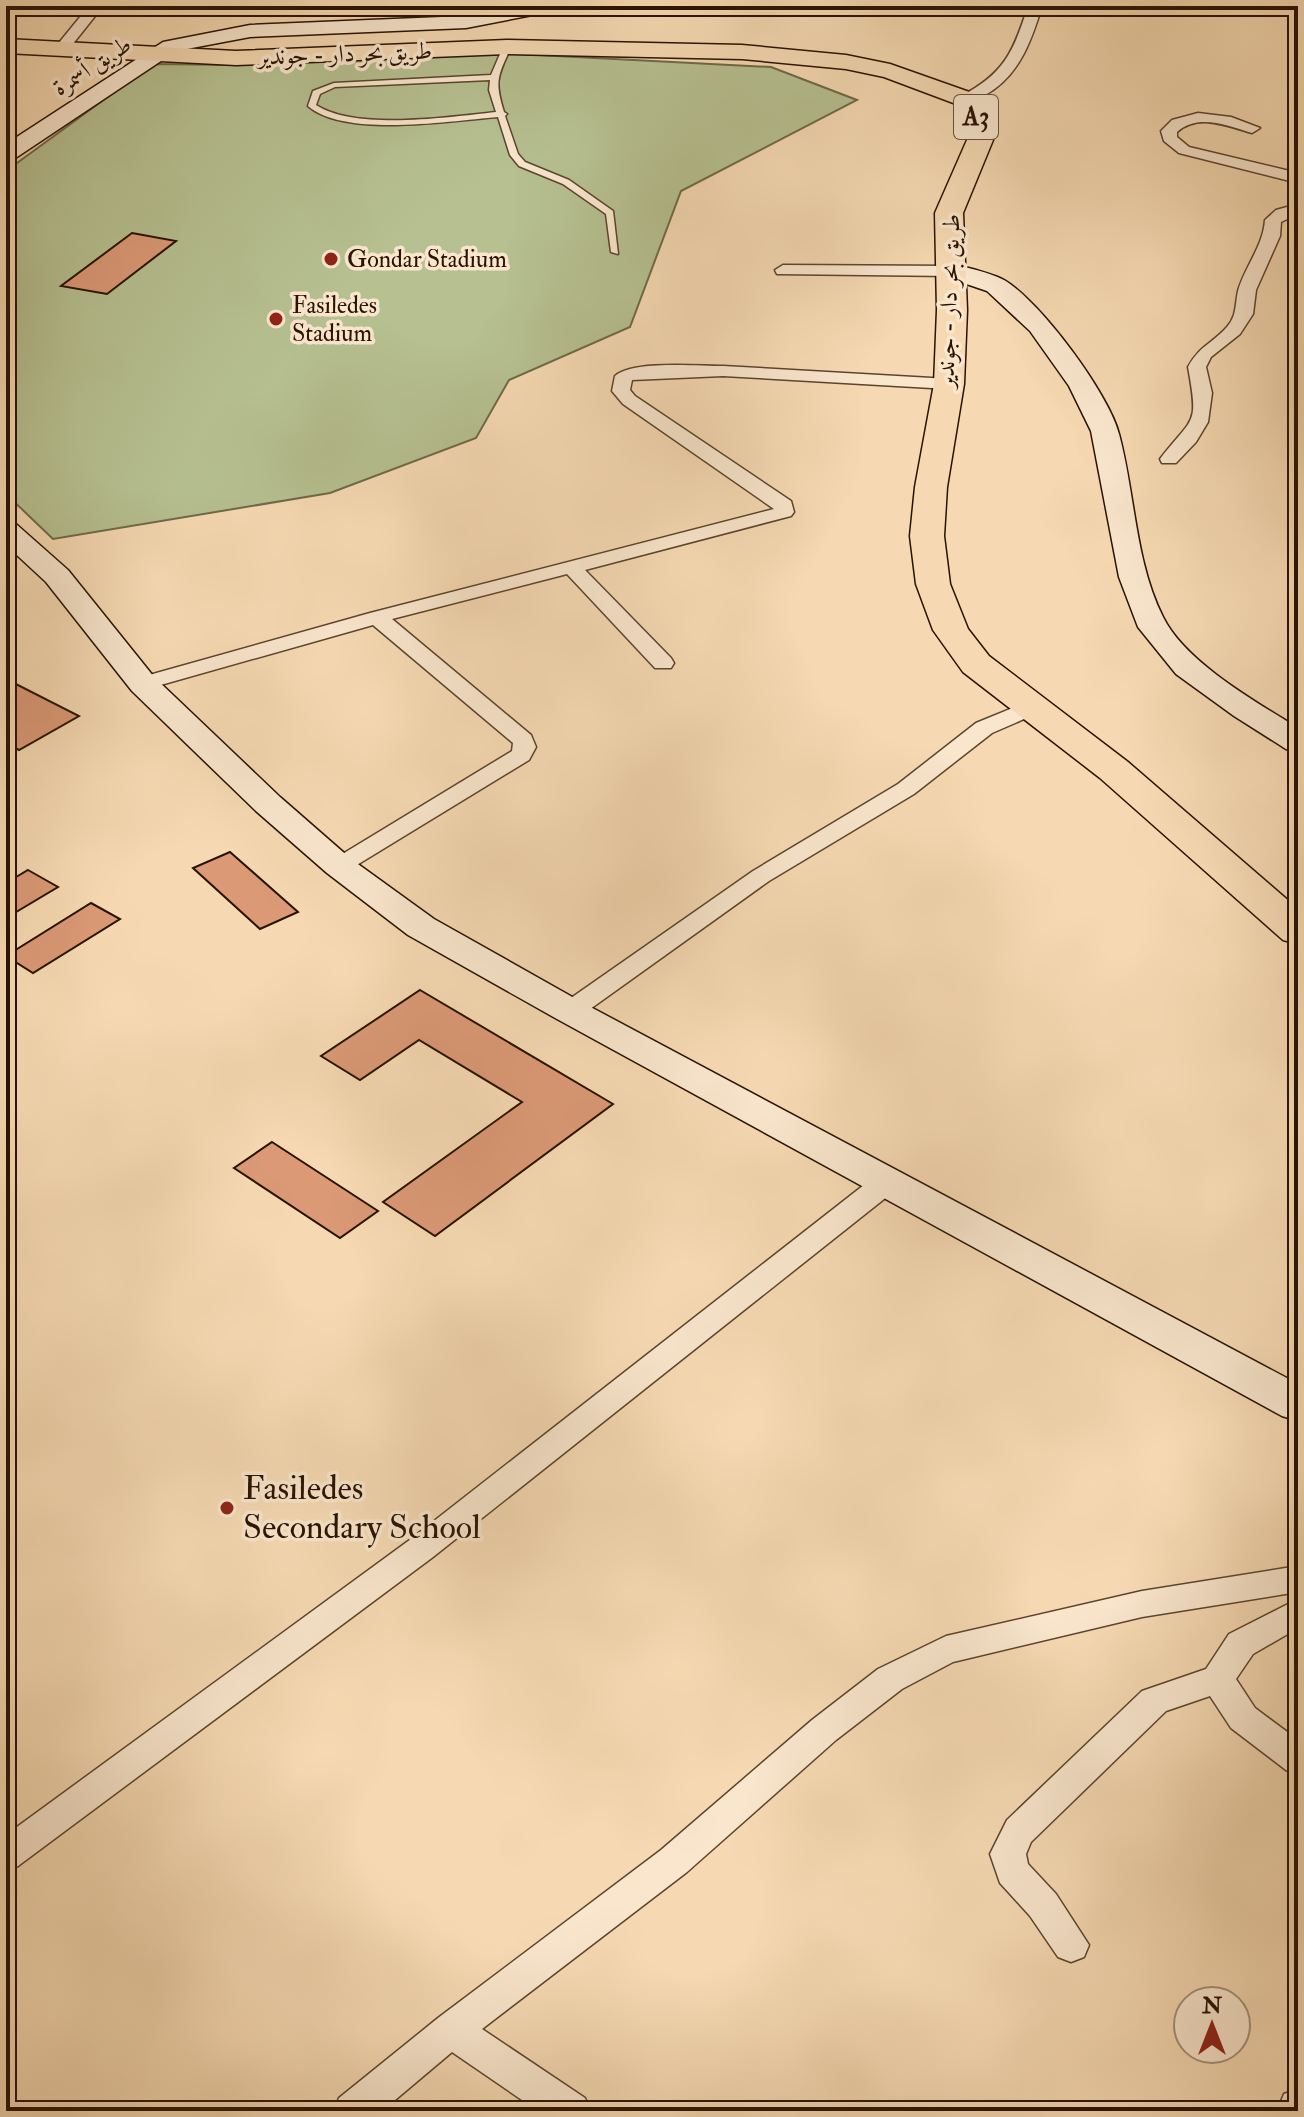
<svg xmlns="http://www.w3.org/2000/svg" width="1304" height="2117" viewBox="0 0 1304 2117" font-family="'IM FELL Double Pica',Amiri,serif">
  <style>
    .green { fill: #b6c091; stroke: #6f6949; stroke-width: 2 }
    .building { fill: #db9976; stroke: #281201; stroke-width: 2 }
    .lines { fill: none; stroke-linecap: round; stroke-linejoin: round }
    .lane-casing { stroke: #5c442d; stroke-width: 3 }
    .street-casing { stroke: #5c442d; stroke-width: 3 }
    .secondary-casing { stroke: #281201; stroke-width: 3 }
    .highway-casing { stroke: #281201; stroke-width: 3 }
    .lane { fill: #f9e6cd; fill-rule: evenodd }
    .street { fill: #f9e6cd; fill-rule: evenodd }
    .secondary { fill: #f9e6cd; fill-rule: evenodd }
    .highway { fill: #f6d9b2; fill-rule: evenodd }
    .poi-dot { fill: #8f2418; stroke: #f9e6cd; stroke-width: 3 }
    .labels { text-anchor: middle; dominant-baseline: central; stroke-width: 7; stroke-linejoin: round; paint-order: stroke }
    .far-street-label { font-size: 24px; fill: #281201; stroke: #f9e6cd }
    .far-poi-label { font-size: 24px; fill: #281201; stroke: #f9e6cd; text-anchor: start }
    .shield { fill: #f9e6cd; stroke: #67523e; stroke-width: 2 }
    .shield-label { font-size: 26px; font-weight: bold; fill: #281201 }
    .near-poi-label { font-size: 34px; fill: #281201; stroke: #f9e6cd; text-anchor: start }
  </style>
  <rect width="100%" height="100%" fill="#f6d9b2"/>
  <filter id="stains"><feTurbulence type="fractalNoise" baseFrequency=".0025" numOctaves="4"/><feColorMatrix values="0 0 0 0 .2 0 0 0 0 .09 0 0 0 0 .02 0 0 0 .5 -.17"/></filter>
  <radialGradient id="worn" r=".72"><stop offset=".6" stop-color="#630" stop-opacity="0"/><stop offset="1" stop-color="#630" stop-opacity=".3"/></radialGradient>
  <polygon class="green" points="480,52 771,67 857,100 681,191 630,327 509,380 476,438 330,493 53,539 6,494 6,171 153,64 240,65"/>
  <g class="building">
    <polygon points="132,233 176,241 107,294 61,286"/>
    <polygon points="6,679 79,716 19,750 6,743"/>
    <polygon points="230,852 298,912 260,929 193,868"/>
    <polygon points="28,870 58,887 6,918 6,883"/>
    <polygon points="91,903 120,919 33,973 6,956"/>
    <polygon points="420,990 613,1104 435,1236 383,1202 522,1102 419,1040 360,1080 321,1056"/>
    <polygon points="272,1142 378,1211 340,1238 234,1168"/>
  </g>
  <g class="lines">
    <g class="lane-casing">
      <path id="lane" d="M507 45 511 47C498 76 494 80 504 112L507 114 505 116 518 154 525 162 569 180 613 211 618 254 611 252 606 214 563 184 519 166 510 155 498 117C450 121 345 138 308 106L313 91 334 83 491 75 503 47ZM490 80 489 90 496 112C449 117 356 131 316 105L320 94 335 87Z"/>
    </g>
    <g class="street-casing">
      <g id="street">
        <polygon points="89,6 103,6 68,50 58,50 58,44"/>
        <path d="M1028 6H1042C1031 42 1019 76 985 95 976 100 970 104 961 102V96C1004 74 1014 51 1028 6Z"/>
        <path d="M1198 113 1231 117 1260 128 1252 133C1227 126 1199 113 1177 132V137L1189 147 1298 173V183L1179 153 1164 141 1161 131 1172 120Z"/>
        <path d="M1298 204V214L1281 222 1280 236 1256 290 1253 314 1240 334 1211 357 1206 367 1212 393 1208 422 1196 442 1176 463H1162L1160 459C1194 415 1199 427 1188 367 1199 346 1213 343 1227 327 1237 316 1235 304 1238 291 1245 266 1263 247 1265 220L1276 210Z"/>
        <polygon points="783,265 952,266 960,271 952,276 777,274 775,270"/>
        <path d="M723 366 949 379 958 384 949 389 723 376 632 380 630 390 635 396 791 501 794 512 791 516 585 570 671 658 674 663 671 668H655L567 574 392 619 531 735 536 747 529 760 347 871H331L327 866 331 861 512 751 513 743 373 625 143 690 132 684 135 679 370 613 774 509 623 404 612 391 615 376C632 360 699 366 723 366Z"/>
        <polygon points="1032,700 1040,702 1043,707 1040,712 992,733 914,794 769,881 579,1017 561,1017 557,1011 561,1005 753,871 898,784 976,723"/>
        <polygon points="888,1172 898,1174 902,1181 898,1188 433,1557 18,1866 6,1871 6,1835 411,1539 878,1174"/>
        <polygon points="1298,1566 1298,1592 1142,1617 953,1662 902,1689 836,1740 687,1872 482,2029 585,2098 590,2111 538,2111 452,2052 382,2111 334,2111 339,2098 438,2018 661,1850 812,1720 878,1669 946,1636 1142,1591"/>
        <polygon points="1298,1599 1298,1628 1253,1654 1236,1679 1255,1708 1298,1740 1298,1775 1286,1770 1231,1728 1210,1696 1166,1711 1031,1842 1026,1854 1028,1864 1056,1894 1089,1945 1084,1957 1071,1962 1058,1957 1030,1916 1000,1883 990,1854 1007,1820 1142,1691 1206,1669 1229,1634"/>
        <polygon points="1298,2089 1298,2111 1277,2111 1284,2094"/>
      </g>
    </g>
    <g class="secondary-casing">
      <g id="secondary">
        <polygon points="517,6 558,6 548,12 466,28 250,37 176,51 14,159 6,161 6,144 163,42 250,25 466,16"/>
        <path d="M952 264C968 268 989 272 1004 280 1040 301 1109 394 1119 434 1135 493 1135 562 1163 617 1185 662 1256 702 1298 728V752L1286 749 1234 716 1176 674 1138 627 1119 577 1091 431 1069 386 1030 331 987 291 943 276 940 271 943 266Z"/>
        <polygon points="6,521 16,524 68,570 154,677 280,797 351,859 434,919 583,1003 1298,1384 1298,1421 1282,1416 557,1019 408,935 327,873 256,811 132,691 46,582 6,545"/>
      </g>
    </g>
    <g class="highway-casing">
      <polygon id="highway" points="6,39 236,51 507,40 742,45 846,55 890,64 975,94 993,123 993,140 963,213 967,310 964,384 947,487 944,536 950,584 968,629 989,656 1128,762 1298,909 1298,944 1283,940 1100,778 963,672 933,630 916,584 910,536 915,487 934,384 937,310 935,213 967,140 967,123 956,104 884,77 846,69 742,59 507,54 236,65 6,53"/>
    </g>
    <use href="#lane" class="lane"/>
    <use href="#street" class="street"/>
    <use href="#secondary" class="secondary"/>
    <use href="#highway" class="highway"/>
  </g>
  <g class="poi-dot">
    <circle cx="331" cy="259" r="8"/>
    <circle cx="276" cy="319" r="8"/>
    <circle cx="227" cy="1508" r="8"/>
  </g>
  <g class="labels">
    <g class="far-street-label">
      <text transform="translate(345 54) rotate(-2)">طريق بحر دار - جوندير</text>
      <text transform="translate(92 66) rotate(-33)">طريق أسمرة</text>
      <text transform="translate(949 301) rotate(-88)">طريق بحر دار - جوندير</text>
    </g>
    <g class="far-poi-label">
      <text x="347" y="259">Gondar Stadium</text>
      <text x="292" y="305">Fasiledes<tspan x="292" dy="28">Stadium</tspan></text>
    </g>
    <rect class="shield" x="954" y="95" width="44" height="44" rx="6"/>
    <g class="shield-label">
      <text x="976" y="117">A3</text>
    </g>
    <g class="near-poi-label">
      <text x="243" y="1488">Fasiledes<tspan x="243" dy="39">Secondary School</tspan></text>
    </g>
  </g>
  <rect width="1304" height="2117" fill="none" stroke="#f6d9b2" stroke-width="32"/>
  <rect x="8" y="8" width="1288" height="2101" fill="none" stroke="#281201" stroke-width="4"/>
  <rect x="16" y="16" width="1272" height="2085" fill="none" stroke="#281201" stroke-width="2"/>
  <g transform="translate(1212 2025)"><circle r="38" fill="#f9e6cd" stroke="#a5917b" stroke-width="2"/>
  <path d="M0-6L14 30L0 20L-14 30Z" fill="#8f2418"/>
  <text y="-12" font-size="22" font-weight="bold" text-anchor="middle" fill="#281201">N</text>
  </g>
  <rect width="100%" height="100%" filter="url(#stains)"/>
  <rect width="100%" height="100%" fill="url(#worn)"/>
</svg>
